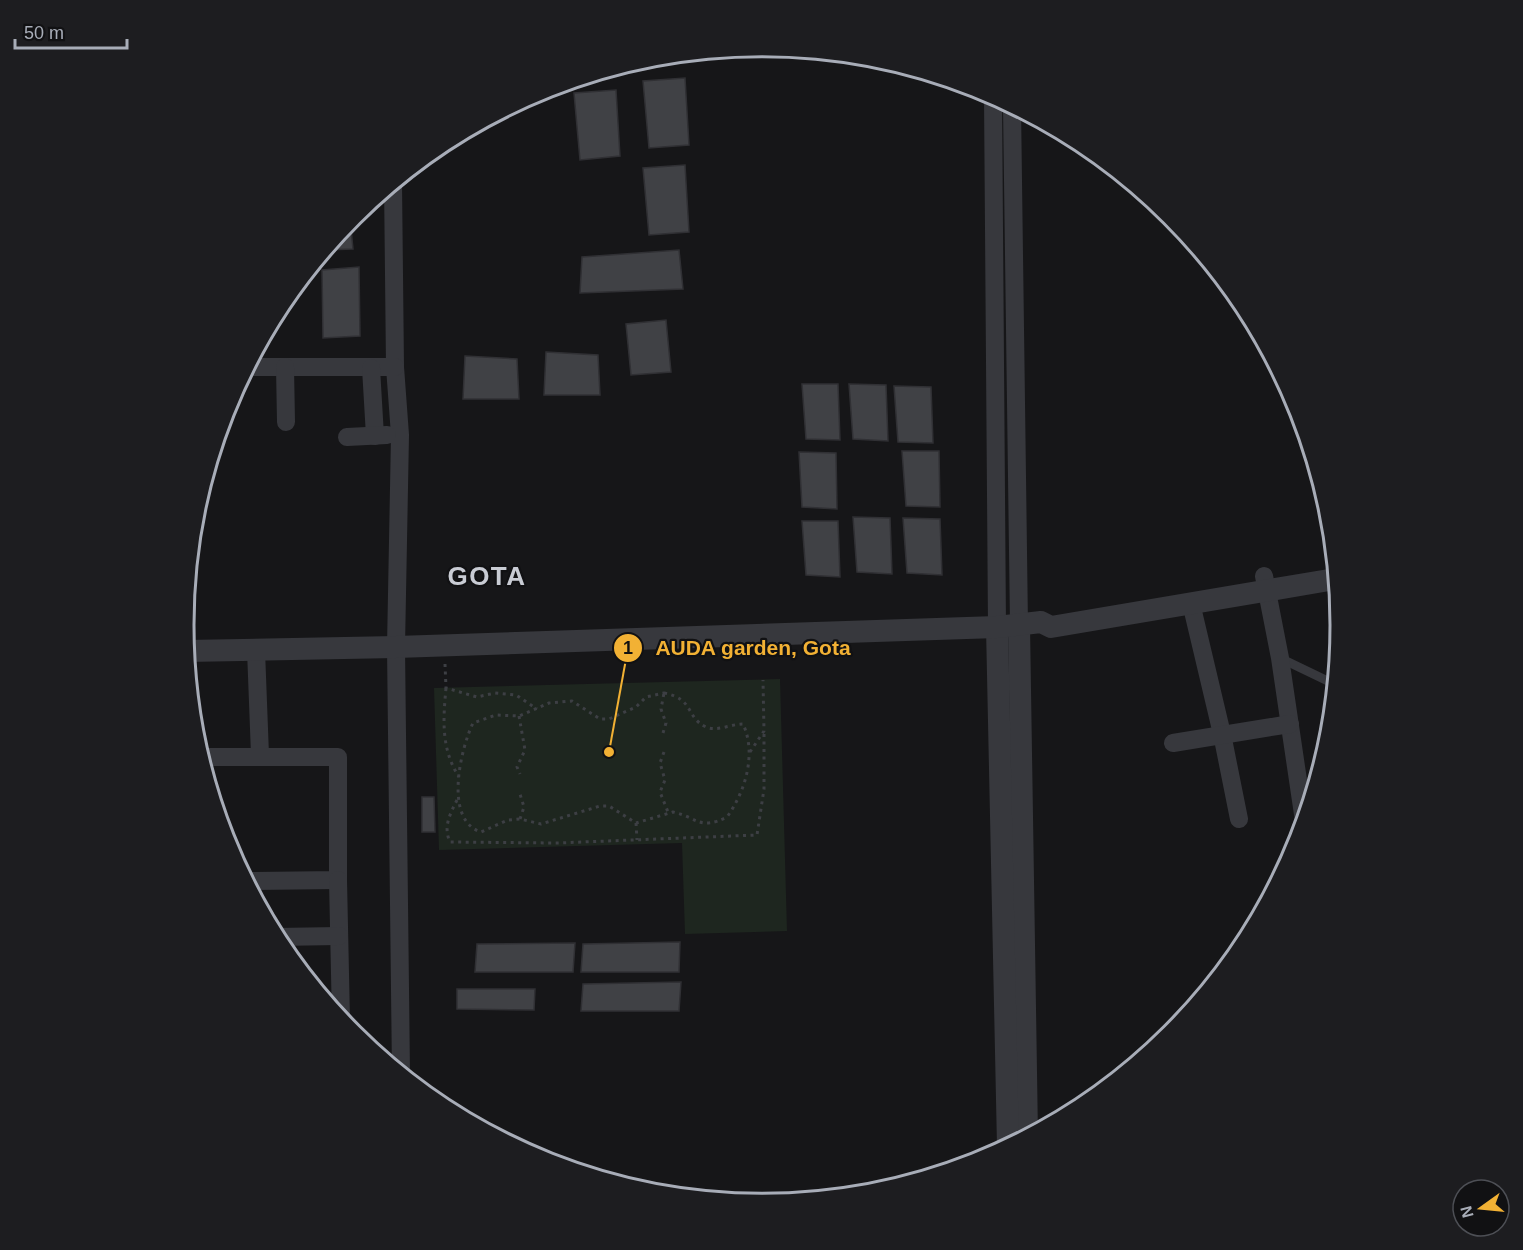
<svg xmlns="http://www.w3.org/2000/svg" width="1523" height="1250" viewBox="0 0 1523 1250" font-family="Helvetica,sans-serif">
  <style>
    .green { fill: #1e261f }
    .building { fill: #404145; stroke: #303034; stroke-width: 1.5 }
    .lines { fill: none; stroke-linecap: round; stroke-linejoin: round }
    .path { stroke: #3d3f44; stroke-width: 3; stroke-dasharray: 3 4.5; stroke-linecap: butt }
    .service { stroke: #37383d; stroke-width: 9 }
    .minor { stroke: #37383d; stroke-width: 18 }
    .tertiary { stroke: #37383d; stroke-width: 22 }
    .labels { text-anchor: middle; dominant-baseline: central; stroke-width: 4.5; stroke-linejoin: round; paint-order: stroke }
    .district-label { font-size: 26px; font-weight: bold; letter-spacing: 1.5px; fill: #c9ccd4; stroke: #111113 }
    .rim { fill: none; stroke: #a8adb8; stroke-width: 3 }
    .leader { fill: none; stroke: #f2b134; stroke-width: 2 }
    .callout-dot { fill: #f2b134; stroke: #111113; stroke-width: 2 }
    .mark-label { font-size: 18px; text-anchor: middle; font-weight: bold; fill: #111 }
    .callout-label { font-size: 21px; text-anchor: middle; font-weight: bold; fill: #f2b134; stroke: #111113; stroke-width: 4.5; stroke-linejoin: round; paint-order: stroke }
  </style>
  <rect width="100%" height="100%" fill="#161618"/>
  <polygon class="green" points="780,679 787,931 685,934 682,843 439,850 434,688"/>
  <g class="building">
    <polygon points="685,78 689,145 649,148 643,81"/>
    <polygon points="616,90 620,156 580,160 574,93"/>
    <polygon points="685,165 689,232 649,235 643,168"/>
    <polygon points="350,219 353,249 325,250"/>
    <polygon points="679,250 683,289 580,293 582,257"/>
    <polygon points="359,267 360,336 323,338 322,270"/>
    <polygon points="666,320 671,372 631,375 626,324"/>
    <polygon points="546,352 598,355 600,395 544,395"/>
    <polygon points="465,356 517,359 519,399 463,399"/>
    <polygon points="802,384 838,384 840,440 806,439"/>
    <polygon points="849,384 886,385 888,441 853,439"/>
    <polygon points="894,386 931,387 933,443 898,442"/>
    <polygon points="902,451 939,451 940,507 906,506"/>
    <polygon points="799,452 836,453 837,509 802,507"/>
    <polygon points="853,517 890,518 892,574 857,572"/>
    <polygon points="903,518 940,519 942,575 907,573"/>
    <polygon points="802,521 838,521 840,577 806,575"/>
    <polygon points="422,797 434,797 435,832 422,832"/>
    <polygon points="680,942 679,972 581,972 583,944"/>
    <polygon points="575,943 573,972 475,972 477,944"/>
    <polygon points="681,982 679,1011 581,1011 583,984"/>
    <polygon points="457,989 535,989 534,1010 457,1009"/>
  </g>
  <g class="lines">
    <g class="path">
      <polyline points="445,664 446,688 477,697 495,693 516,695 537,709"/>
      <path d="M446 688C443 720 441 749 459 777"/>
      <path d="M664 693C695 699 685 717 706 727 716 732 731 724 743 724 757 754 745 792 727 817 699 831 697 817 673 812L636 823 609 806H600L541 824 520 819 508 820 481 832C443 820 461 748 473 723L496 715 519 716 549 703 572 701 600 719H609L636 707 646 697Z"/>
      <polyline points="519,716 525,750 517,767 520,774"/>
      <polyline points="663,733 666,723 661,709 664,693"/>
      <polyline points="664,752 660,763 665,780 660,792 668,812"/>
      <polyline points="750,752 764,731 763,680"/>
      <path d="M457 800C450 814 443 827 450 842L557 843 757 835 764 789V731"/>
      <polyline points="520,819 524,807 520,794"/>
      <polyline points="636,823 637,840"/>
    </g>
    <polyline class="service" points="1280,658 1334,684"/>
    <g class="minor">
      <polyline points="993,96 997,627"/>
      <polyline points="1012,106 1019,625"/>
      <polyline points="393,182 395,367 400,435 396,647 401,1074"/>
      <polyline points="247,367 395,367"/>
      <polyline points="285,367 286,422"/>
      <polyline points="371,368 375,436"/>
      <polyline points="347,437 387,435"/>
      <polyline points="1264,576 1280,658 1304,821"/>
      <polyline points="1191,603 1222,734 1239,819"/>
      <polyline points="256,650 260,755"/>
      <polyline points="1173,743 1290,724"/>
      <polyline points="200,757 338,757 338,880 246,881"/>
      <polyline points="338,880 341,1020"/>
      <polyline points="276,937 339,936"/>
    </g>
    <g class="tertiary">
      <polyline points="1019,625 1027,1136"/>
      <polyline points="997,627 1008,1146"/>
      <polyline points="186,651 396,647 997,627 1041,622 1051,627 1335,579"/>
    </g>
  </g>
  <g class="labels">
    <g class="district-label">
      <text x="487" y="576">GOTA</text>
    </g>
  </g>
  <path d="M0 0H1523V1250H0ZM194 625a568 568 0 1 1 1136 0a568 568 0 1 1-1136 0Z" fill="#1d1d20" fill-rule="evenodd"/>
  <path class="rim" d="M194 625a568 568 0 1 1 1136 0a568 568 0 1 1-1136 0Z"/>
  <path class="leader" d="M609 752L628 648"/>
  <g class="callout-dot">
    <circle cx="609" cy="752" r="6"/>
    <circle cx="628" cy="648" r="15"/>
  </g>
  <g class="mark-label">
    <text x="628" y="654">1</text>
  </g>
  <g class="callout-label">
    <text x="753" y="655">AUDA garden, Gota</text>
  </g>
  <g transform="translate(1481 1208) rotate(255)"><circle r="28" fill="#111113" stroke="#4d4f55" stroke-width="1.5"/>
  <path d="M0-4.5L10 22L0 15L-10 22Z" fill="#f2b134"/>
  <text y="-9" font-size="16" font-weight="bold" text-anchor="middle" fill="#a8adb8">N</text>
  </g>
  <path d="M15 39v9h112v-9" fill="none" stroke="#a8adb8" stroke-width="3"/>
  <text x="24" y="39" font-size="18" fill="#a8adb8" stroke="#111113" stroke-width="4.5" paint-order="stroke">50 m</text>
</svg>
